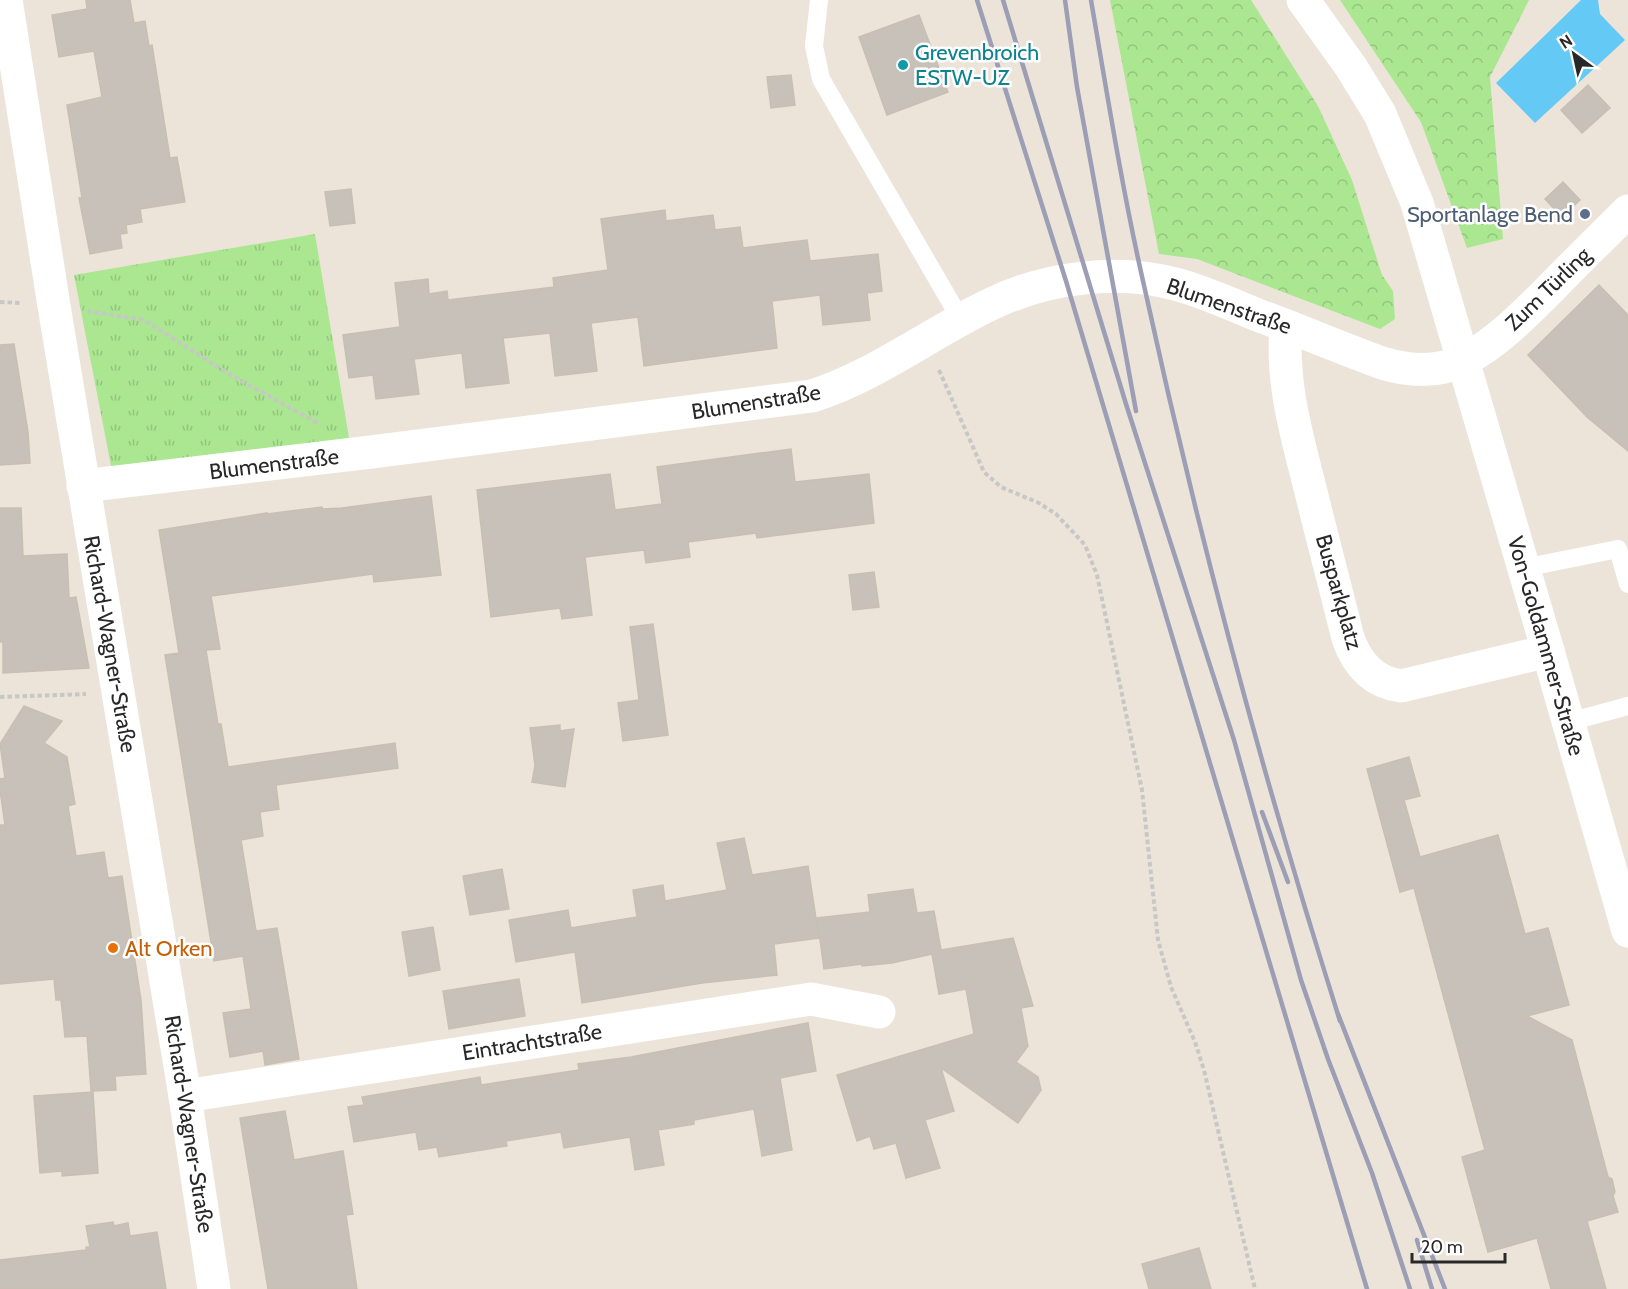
<svg xmlns="http://www.w3.org/2000/svg" width="1628" height="1289" viewBox="0 0 1628 1289" font-family="Cabin,sans-serif">
  <style>
    .forest { fill: url(#forest-crowns) }
    .park { fill: url(#park-tufts) }
    .water { fill: #64caf5 }
    .building { fill: #c7c1b9; stroke: #c7c0b2; stroke-width: 1.5 }
    .lines { fill: none; stroke-linecap: round; stroke-linejoin: round }
    .path { stroke: #c7c7c7; stroke-width: 4; stroke-dasharray: 4.5 3; stroke-linecap: butt }
    .lane { stroke: #fff; stroke-width: 18 }
    .street { stroke: #fff; stroke-width: 33 }
    .secondary { stroke: #fff; stroke-width: 33 }
    .rail { stroke: #9b9eb4; stroke-width: 4.5 }
    .culture-dot { fill: #0f9aa8; stroke: #fff; stroke-width: 2 }
    .service-dot { fill: #5c6f8a; stroke: #fff; stroke-width: 2 }
    .food-dot { fill: #e8710a; stroke: #fff; stroke-width: 2 }
    .labels { text-anchor: middle; dominant-baseline: central; stroke-width: 5; stroke-linejoin: round; paint-order: stroke }
    .culture-label { font-size: 22px; fill: #0d838f; stroke: #fff; text-anchor: start }
    .service-label { font-size: 22px; fill: #4e5e75; stroke: #fff; text-anchor: end }
    .street-label { font-size: 22px; fill: #282828; stroke: #fff }
    .food-label { font-size: 22px; fill: #c56008; stroke: #fff; text-anchor: start }
  </style>
  <defs>
    <pattern id="forest-crowns" width="20" height="18" patternUnits="userSpaceOnUse" patternTransform="scale(1.5)"><rect width="20" height="18" fill="#abe691"/><path d="M2 6a3 3 0 1 1 6 0M12 15a3 3 0 1 1 6 0" fill="none" stroke="#93c57d"/></pattern>
    <pattern id="park-tufts" width="24" height="20" patternUnits="userSpaceOnUse" patternTransform="scale(1.5)"><rect width="24" height="20" fill="#abe691"/><path d="M3 7l-1-3M5 7V3M7 7l1-3M15 17l-1-3M17 17v-4M19 17l1-3" fill="none" stroke="#93c57d"/></pattern>
  </defs>
  <rect width="100%" height="100%" fill="#ece4d9"/>
  <g class="forest">
    <polygon points="1110,0 1251,0 1318,106 1352,180 1382,275 1393,291 1395,319 1380,329 1197,259 1159,254"/>
    <polygon points="1340,0 1529,0 1490,77 1503,239 1467,248 1421,122"/>
  </g>
  <polygon class="park" points="315,234 350,444 113,476 74,275"/>
  <polygon class="water" points="1581,0 1598,0 1600,14 1625,40 1535,123 1496,83"/>
  <g class="building">
    <polygon points="86,0 130,0 134,23 145,21 149,46 152,45 170,158 177,157 185,202 140,209 142,222 126,225 127,233 120,234 122,248 90,254 79,198 82,198 67,105 102,97 94,51 59,57 52,15 87,9"/>
    <polygon points="919,15 948,92 887,115 859,37"/>
    <polygon points="791,75 795,105 771,108 767,77"/>
    <polygon points="1588,85 1610,108 1582,133 1561,110"/>
    <polygon points="1563,182 1580,200 1562,217 1545,199"/>
    <polygon points="351,189 355,223 330,226 325,192"/>
    <polygon points="665,210 666,221 713,215 715,230 740,227 743,248 807,240 810,261 878,254 882,291 867,293 870,320 823,325 820,295 772,301 777,348 644,366 638,317 591,323 597,371 555,376 550,333 503,338 509,383 466,388 462,353 414,359 419,394 376,399 373,375 349,378 343,335 400,327 395,283 428,279 429,294 447,291 448,300 554,287 553,278 608,270 601,219"/>
    <polygon points="1599,285 1628,315 1628,451 1587,417 1528,355"/>
    <polygon points="14,344 28,432 30,463 0,465 0,345"/>
    <polygon points="791,449 795,482 869,474 874,523 757,538 756,533 688,542 690,557 646,563 644,550 585,557 592,615 562,619 560,608 491,617 477,490 610,474 615,510 662,504 657,467"/>
    <polygon points="431,496 441,575 374,582 373,574 211,596 220,649 206,650 218,724 221,724 228,767 395,743 398,768 276,785 279,809 260,812 263,836 241,840 256,931 277,928 299,1059 265,1065 263,1051 230,1057 223,1013 251,1009 243,956 214,961 165,655 179,653 159,530 267,513 267,514 322,507 322,509 342,508"/>
    <polygon points="0,508 21,508 23,556 67,554 69,598 76,597 89,668 3,673 3,642 0,642"/>
    <polygon points="874,572 879,607 853,610 849,575"/>
    <polygon points="653,624 668,735 623,741 618,703 639,700 630,627"/>
    <polygon points="24,706 62,721 44,743 67,757 75,804 68,806 76,856 104,852 108,878 122,876 141,1000 146,1074 115,1076 116,1090 91,1091 87,1036 65,1037 61,1000 56,1000 54,979 0,984 0,825 5,825 0,790 0,779 5,778 0,744"/>
    <polygon points="560,725 560,731 574,729 565,787 532,782 535,765 530,728"/>
    <polygon points="1409,757 1420,796 1404,800 1420,857 1498,835 1525,934 1548,928 1569,1005 1527,1016 1572,1040 1608,1177 1612,1179 1615,1192 1613,1196 1618,1212 1587,1221 1606,1289 1551,1289 1537,1238 1488,1252 1462,1157 1485,1150 1414,888 1400,892 1367,769"/>
    <polygon points="744,838 752,875 808,866 819,938 774,944 777,975 702,983 582,1003 575,952 516,962 509,920 568,910 571,928 637,917 633,890 663,885 665,901 727,890 717,843"/>
    <polygon points="502,869 509,909 470,915 463,876"/>
    <polygon points="913,889 917,913 934,911 941,950 1013,938 1033,1006 1021,1008 1028,1046 1016,1062 1038,1077 1041,1090 1018,1123 941,1068 954,1111 925,1120 940,1168 906,1178 896,1143 874,1149 870,1136 857,1141 837,1075 974,1034 966,989 939,994 932,954 892,963 862,966 862,964 824,969 817,918 870,912 868,895"/>
    <polygon points="433,927 440,970 409,976 402,932"/>
    <polygon points="519,979 525,1016 449,1029 443,991"/>
    <polygon points="808,1023 816,1071 780,1078 792,1150 762,1156 754,1109 694,1120 694,1124 658,1130 664,1165 635,1170 630,1137 564,1148 561,1132 506,1141 507,1146 439,1157 437,1147 419,1150 416,1132 354,1142 348,1107 364,1105 362,1097 480,1077 481,1085 579,1070 578,1064 631,1057"/>
    <polygon points="93,1092 98,1173 62,1176 62,1171 40,1173 34,1096"/>
    <polygon points="285,1111 294,1160 343,1151 353,1214 346,1215 357,1289 268,1289 240,1118"/>
    <polygon points="113,1222 114,1226 128,1223 130,1236 157,1232 166,1289 0,1289 0,1260 86,1250 86,1247 90,1247 86,1226"/>
    <polygon points="1199,1248 1211,1289 1149,1289 1142,1264"/>
  </g>
  <g class="lines">
    <g class="path">
      <polyline points="0,302 20,303"/>
      <polyline points="87,311 144,320 229,374 321,425"/>
      <polyline points="939,370 984,472 1001,487 1039,503 1056,514 1085,545 1097,575 1142,790 1158,940 1171,987 1195,1042 1204,1070 1255,1289"/>
      <polyline points="0,697 86,694"/>
    </g>
    <g class="lane">
      <polyline points="819,0 814,46 821,79 961,320"/>
      <polyline points="1524,568 1618,549 1628,584"/>
      <polyline points="1569,722 1628,706"/>
    </g>
    <g class="street">
      <polyline points="6,0 54,306 185,1096 214,1289"/>
      <path d="M1286 326C1281 384 1297 436 1311 492 1323 541 1336 590 1348 638 1357 664 1373 682 1401 686L1548 651"/>
      <path d="M83 486 371 452 812 396C875 376 929 334 989 305 1046 277 1117 268 1179 285 1207 293 1233 305 1260 316 1301 331 1341 348 1382 363 1408 371 1438 373 1464 360 1497 343 1526 313 1552 287 1577 261 1603 236 1628 211"/>
      <polyline points="185,1096 811,999 879,1012"/>
    </g>
    <polyline class="secondary" points="1303,0 1351,67 1380,114 1417,203 1548,651 1628,931"/>
    <g class="rail">
      <polyline points="977,0 1066,281 1367,1289"/>
      <polyline points="1003,0 1126,404 1234,740 1301,980 1328,1059 1372,1173 1410,1289"/>
      <polyline points="1065,0 1077,87 1136,411"/>
      <path d="M1091 0C1107 93 1122 188 1143 281 1197 530 1263 778 1340 1021"/>
      <polyline points="1262,812 1288,882"/>
      <polyline points="1338,1014 1445,1289"/>
      <polyline points="1417,1240 1432,1289"/>
    </g>
  </g>
  <circle class="culture-dot" cx="903" cy="65" r="6"/>
  <circle class="service-dot" cx="1585" cy="214" r="6"/>
  <circle class="food-dot" cx="113" cy="948" r="6"/>
  <g class="labels">
    <g class="culture-label">
      <text x="915" y="52">Grevenbroich<tspan x="915" dy="25">ESTW-UZ</tspan></text>
    </g>
    <g class="service-label">
      <text x="1573" y="214">Sportanlage Bend</text>
    </g>
    <g class="street-label">
      <text transform="translate(1548 289) rotate(-44)">Zum Türling</text>
      <text transform="translate(1229 306) rotate(19)">Blumenstraße</text>
      <text transform="translate(756 402) rotate(-9)">Blumenstraße</text>
      <text transform="translate(274 464) rotate(-7)">Blumenstraße</text>
      <text transform="translate(1339 592) rotate(74)">Busparkplatz</text>
      <text transform="translate(110 644) rotate(80)">Richard-Wagner-Straße</text>
      <text transform="translate(1546 646) rotate(74)">Von-Goldammer-Straße</text>
      <text transform="translate(532 1042) rotate(-9)">Eintrachtstraße</text>
      <text transform="translate(189 1124) rotate(81)">Richard-Wagner-Straße</text>
    </g>
    <g class="food-label">
      <text x="125" y="948">Alt Orken</text>
    </g>
  </g>
  <g transform="translate(1574 54) rotate(327)" stroke="#ffffff" stroke-width="4.5" paint-order="stroke">
  <path d="M0-4.5L10 22L0 15L-10 22Z" fill="#282828"/>
  <text y="-9" font-size="16" font-weight="bold" text-anchor="middle" fill="#282828">N</text>
  </g>
  <path d="M1412 1253v9h93v-9" fill="none" stroke="#282828" stroke-width="3"/>
  <text x="1421" y="1253" font-size="18" fill="#282828" stroke="#ffffff" stroke-width="4.5" paint-order="stroke">20 m</text>
</svg>
